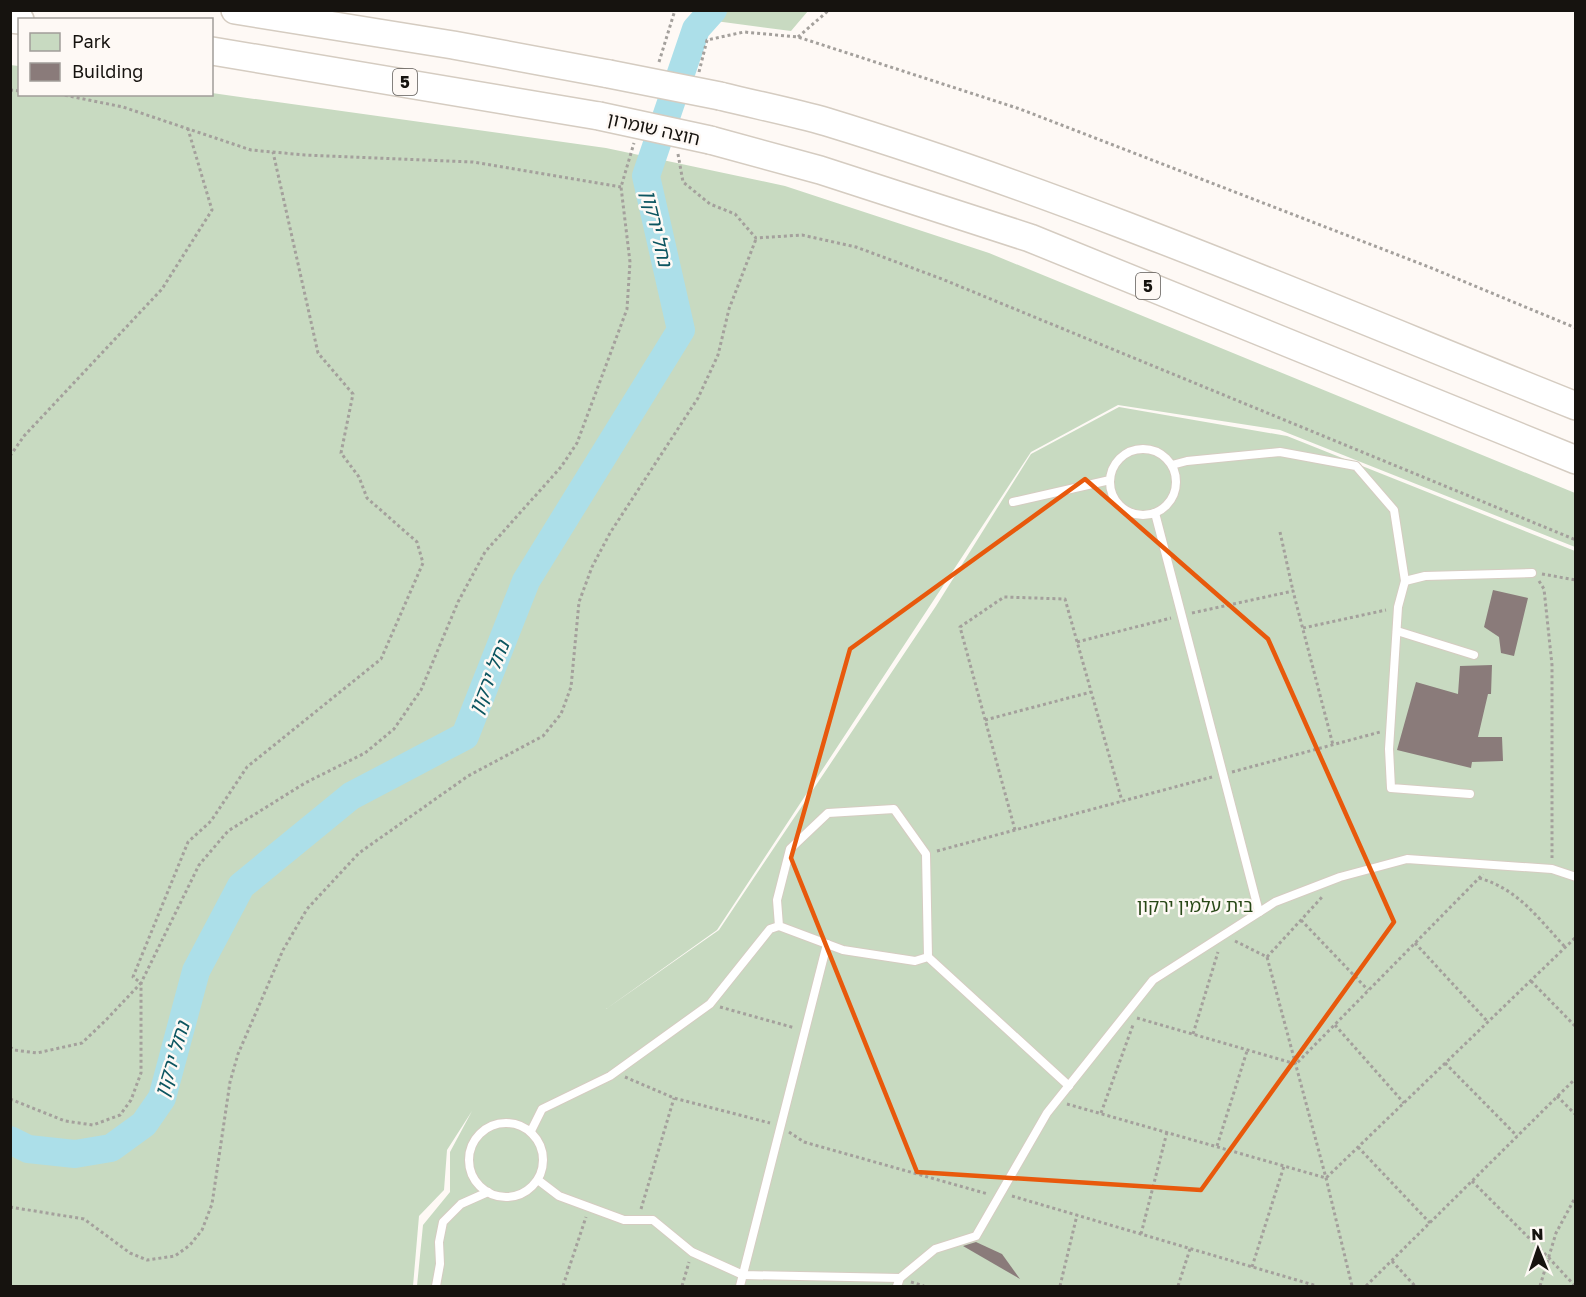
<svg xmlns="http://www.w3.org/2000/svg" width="1586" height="1297" viewBox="0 0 1586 1297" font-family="'Golos Text','Noto Sans Hebrew',sans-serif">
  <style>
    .green { fill: #c8dac1 }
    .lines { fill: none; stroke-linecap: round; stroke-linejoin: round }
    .river { stroke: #acdfe9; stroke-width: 28 }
    .building { fill: #8a7b7a }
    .service-casing { stroke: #d5ccc1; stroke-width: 10 }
    .motorway-casing { stroke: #d5ccc1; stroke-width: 30 }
    .path { stroke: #a4a09c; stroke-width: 3; stroke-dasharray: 3 3; stroke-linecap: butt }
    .service { stroke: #fff; stroke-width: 8 }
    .motorway { stroke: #fff; stroke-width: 27 }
    .motorway-bridge-casing { stroke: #d5ccc1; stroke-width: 30; stroke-linecap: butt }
    .motorway-bridge { stroke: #fff; stroke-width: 27 }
    .marked { fill: none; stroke: #e8590c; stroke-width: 4.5; stroke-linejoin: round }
    .labels { text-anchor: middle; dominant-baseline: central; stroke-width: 5; stroke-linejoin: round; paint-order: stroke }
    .shield { fill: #fef9f5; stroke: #5c5854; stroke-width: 1.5 }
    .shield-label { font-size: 16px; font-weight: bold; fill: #16130f }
    .street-label { font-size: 18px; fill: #16130f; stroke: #fef9f5 }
    .park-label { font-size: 18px; fill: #284817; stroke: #fef9f5 }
    .water-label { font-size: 20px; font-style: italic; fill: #0c5560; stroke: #fef9f5 }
  </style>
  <rect width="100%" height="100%" fill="#fef9f5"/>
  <g class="green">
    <polygon points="698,11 698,10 808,11 791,31 693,18"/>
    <polygon points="10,65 19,66 20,94 212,93 606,148 785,186 989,253 1575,493 1575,547 1280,430 1118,405 1031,452 717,930 606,1009 719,930 936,606 1031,454 1119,407 1287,436 1575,551 1575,1286 417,1286 423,1225 450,1192 450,1152 472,1111 447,1150 444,1190 419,1216 413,1286 11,1286"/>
  </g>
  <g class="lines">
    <polyline class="river" points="10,1140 28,1149 75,1154 111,1148 144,1124 162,1098 196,971 241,886 351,796 465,736 526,581 681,330 646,176 696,29 713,10"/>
  </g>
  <g class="building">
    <polygon points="1493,590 1528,598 1514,656 1501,653 1499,637 1484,627"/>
    <polygon points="1492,665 1491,694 1488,694 1478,737 1502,737 1503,761 1472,762 1471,768 1397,750 1416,682 1458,694 1460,666"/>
    <polygon points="976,1242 1002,1254 1020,1279 963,1246"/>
  </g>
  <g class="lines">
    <g class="service-casing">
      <g id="service">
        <circle cx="1143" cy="482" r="33"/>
        <polyline points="1172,465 1187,461 1280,452 1356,466 1394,510 1405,581 1398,607 1389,749 1391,788 1470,794"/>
        <polyline points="1013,502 1110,480"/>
        <polyline points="1155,513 1259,912"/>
        <polyline points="1405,581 1425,576 1532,573"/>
        <polyline points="1397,631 1474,655"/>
        <polyline points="928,957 915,961 843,950 779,926 777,900 790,849 828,813 894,809 926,854 928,957 1069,1086"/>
        <circle cx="506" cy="1160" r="37"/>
        <polyline points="531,1131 542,1109 610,1076 710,1004 770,929 779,926"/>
        <polyline points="538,1180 559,1196 624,1220 653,1220 692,1252 743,1275 900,1278"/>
        <polyline points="436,1286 440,1264 439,1242 443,1222 461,1204 488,1192"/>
        <polyline points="740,1286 827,944"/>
        <polyline points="897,1286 900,1278 935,1249 976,1236 1047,1113 1153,980 1275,902 1340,877 1407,859 1552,869 1576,877"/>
      </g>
    </g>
    <g class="motorway-casing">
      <g id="motorway">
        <polyline points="235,10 453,45 609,74"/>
        <polyline points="10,19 20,20"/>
        <polyline points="212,51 599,116"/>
        <path d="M720 96C756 105 792 112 827 122 1082 200 1328 307 1576 406"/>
        <polyline points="710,140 820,170 1030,238 1576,460"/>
      </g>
    </g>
    <g class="path">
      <polyline points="798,37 829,10"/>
      <polyline points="659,62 675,10"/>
      <polyline points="699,72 707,40 744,32 798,37 1020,109 1429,267 1576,328"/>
      <polyline points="10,90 20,91"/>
      <polyline points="59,94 123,107 251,150 305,155 473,162 621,187"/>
      <polyline points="678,154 683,182 710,204 735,214 756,238 802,235 856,247 942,279 1576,540"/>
      <polyline points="10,456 24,436 162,289 212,210 188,129"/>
      <polyline points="1280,532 1293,591"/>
      <polyline points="1542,574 1576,580"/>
      <polyline points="1539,581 1544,589 1552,665 1552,858"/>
      <polyline points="1192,613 1293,591 1333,745"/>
      <polyline points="1303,628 1386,610"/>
      <polyline points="1077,642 1171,618"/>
      <polyline points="985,720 1091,692"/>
      <polyline points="1232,772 1380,732"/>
      <polyline points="1015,830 960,627 1004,597 1065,599 1122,801"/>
      <polyline points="937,851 1212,777"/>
      <path d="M1479 878C1518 889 1538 918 1565 947"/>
      <polyline points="1301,920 1368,990"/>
      <polyline points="1235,941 1267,957 1326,1178 1352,1286"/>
      <polyline points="1415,943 1488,1022"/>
      <polyline points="1267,957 1323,896"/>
      <polyline points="1531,981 1576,1027"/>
      <polyline points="720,1007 795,1028"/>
      <polyline points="1137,1018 1296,1064 1483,874"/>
      <polyline points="1335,1025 1404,1103"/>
      <polyline points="1193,1034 1218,952"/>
      <polyline points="10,1047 14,1050 37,1053 82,1043 106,1020 141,983 133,977 188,842 211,821 247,767 381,659 423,563 417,542 367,498 359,477 341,453 353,394 318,353 273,152"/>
      <polyline points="1445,1063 1517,1136"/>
      <polyline points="625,1077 674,1098 770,1123"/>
      <polyline points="1557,1096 1576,1115"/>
      <polyline points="10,1099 65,1121 93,1125 120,1115 131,1100 141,1073 141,983 199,865 228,831 305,783 365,753 394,729 421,690 458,602 485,552 561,467 577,443 627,309 630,262 621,187 634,143"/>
      <polyline points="1067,1104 1326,1178 1576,937"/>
      <polyline points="1101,1113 1133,1025"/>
      <polyline points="789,1132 804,1142 988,1194"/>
      <polyline points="1217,1146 1247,1051"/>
      <polyline points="1358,1147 1430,1223"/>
      <polyline points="1472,1181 1549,1258 1575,1286"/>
      <polyline points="1012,1196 1317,1286"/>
      <polyline points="10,1207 84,1219 130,1253 147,1260 175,1256 190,1245 202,1230 212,1204 230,1082 238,1054 283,950 307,909 359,853 468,776 543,736 561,714 571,687 579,602 592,567 610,533 698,398 718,355 729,309 756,239"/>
      <polyline points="641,1209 674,1098"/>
      <polyline points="1141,1234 1167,1132"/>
      <polyline points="1392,1261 1415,1286"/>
      <polyline points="1252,1267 1284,1166"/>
      <polyline points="911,1282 924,1286"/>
      <polyline points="563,1286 586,1217"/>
      <polyline points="682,1286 689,1262"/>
      <polyline points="1060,1286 1077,1215"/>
      <polyline points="1178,1286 1190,1249"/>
      <polyline points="1366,1286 1576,1078"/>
      <polyline points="1540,1286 1556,1233 1576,1196"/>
    </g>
    <use href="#service" class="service"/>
    <use href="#motorway" class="motorway"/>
    <g class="motorway-bridge-casing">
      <g id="motorway-bridge">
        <polyline points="609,74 720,96"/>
        <polyline points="599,116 710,140"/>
      </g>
    </g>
    <use href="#motorway-bridge" class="motorway-bridge"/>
  </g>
  <path class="marked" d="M1085 479 1268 639 1394 922 1201 1190 917 1172 791 858 850 649Z"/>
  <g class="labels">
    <g class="shield">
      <rect x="393" y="69" width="24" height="26" rx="4.5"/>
      <rect x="1136" y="273" width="24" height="26" rx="4.5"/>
    </g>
    <g class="shield-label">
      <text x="405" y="82">5</text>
      <text x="1148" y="286">5</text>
    </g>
    <g class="street-label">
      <text transform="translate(654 128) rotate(13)">חוצה שומרון</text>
    </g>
    <g class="park-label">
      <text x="1195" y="905">בית עלמין ירקון</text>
    </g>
    <g class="water-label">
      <text transform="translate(658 228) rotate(77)">נחל ירקון</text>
      <text transform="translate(488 677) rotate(-68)">נחל ירקון</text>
      <text transform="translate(171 1059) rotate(-73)">נחל ירקון</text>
    </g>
  </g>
  <rect width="1586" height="1297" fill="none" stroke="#16130f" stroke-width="24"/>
  <rect x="18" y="18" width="195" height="78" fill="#fef9f5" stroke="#a19d99" stroke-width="1.5"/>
  <rect x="30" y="33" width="30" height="18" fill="#c8dac1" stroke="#a19d99" stroke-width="1.5"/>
  <text x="72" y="48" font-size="18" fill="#16130f">Park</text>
  <rect x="30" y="63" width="30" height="18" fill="#8a7b7a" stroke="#a19d99" stroke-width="1.5"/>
  <text x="72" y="78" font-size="18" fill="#16130f">Building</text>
  <g transform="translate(1538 1249) rotate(358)" stroke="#fef9f5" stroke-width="4.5" paint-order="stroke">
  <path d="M0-4.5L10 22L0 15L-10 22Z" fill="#16130f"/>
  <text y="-9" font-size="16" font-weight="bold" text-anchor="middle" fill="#16130f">N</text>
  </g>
</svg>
